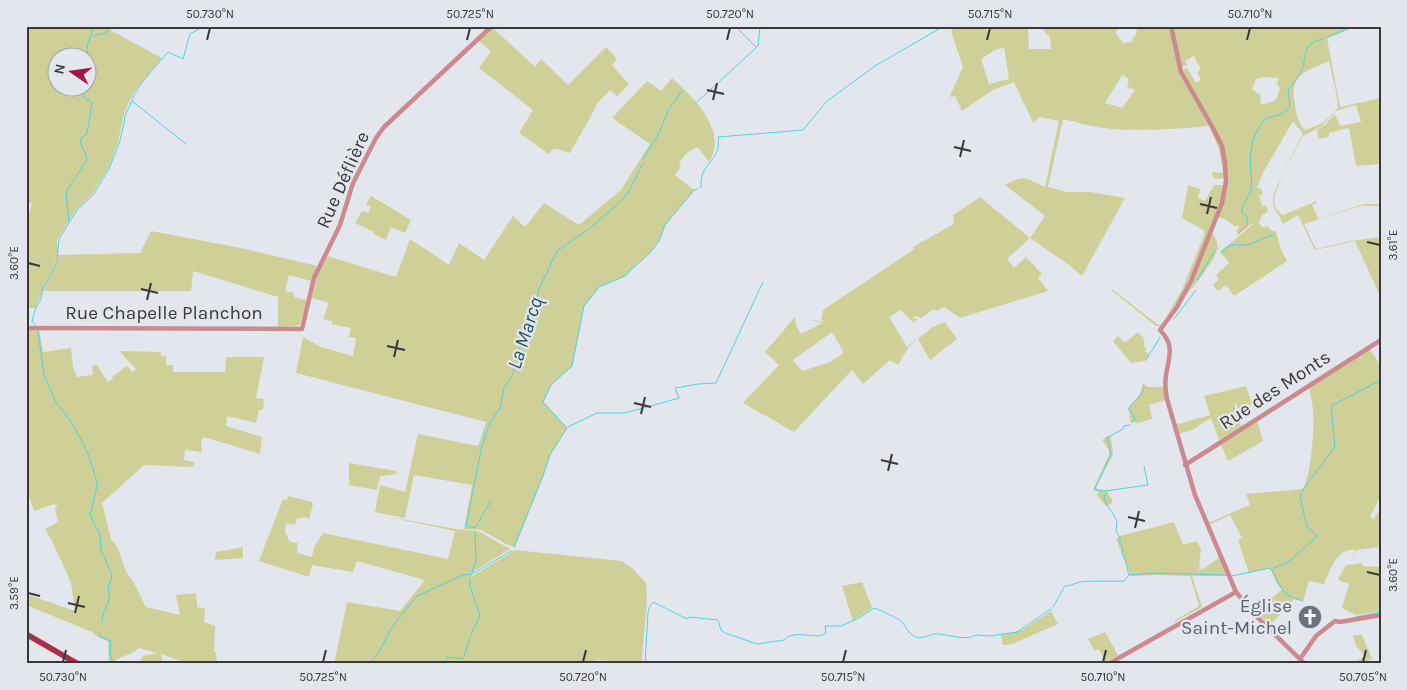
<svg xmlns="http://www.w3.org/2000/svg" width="1407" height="690" viewBox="0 0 1407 690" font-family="Karla,sans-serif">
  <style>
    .green { fill: #ced098; fill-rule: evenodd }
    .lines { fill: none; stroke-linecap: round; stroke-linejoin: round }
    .stream { stroke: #44d6e6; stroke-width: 1 }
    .minor { stroke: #cc898f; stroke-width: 4.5 }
    .major { stroke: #a83148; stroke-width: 5.5 }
    .ticks { fill: none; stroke: #38383b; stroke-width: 2 }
    .labels { text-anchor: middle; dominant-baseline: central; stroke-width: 4.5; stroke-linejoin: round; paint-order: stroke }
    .street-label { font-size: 19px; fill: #38383b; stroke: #e4e6ee }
    .worship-label { font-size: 19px; fill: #5b616d; stroke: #e4e6ee; text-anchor: end }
    .water-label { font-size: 20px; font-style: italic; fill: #1b565d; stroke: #e4e6ee }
    .neatline { fill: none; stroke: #38383b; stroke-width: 2 }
    .ticks-label { font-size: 12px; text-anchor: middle; fill: #38383b }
  </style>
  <rect width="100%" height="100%" fill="#e4e6ee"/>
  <g class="green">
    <path d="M26 26H112L110 30 162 58 134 92 124 113 118 143 109 167 92 194 75 211 57 240 58 255 140 253 151 231 246 249 317 266 311 281 289 275 285 291 294 293V297L307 300 300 324 296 326 278 327V297L193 271 191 291H44L57 262 58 257 35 308H26V223L32 204 26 201ZM58 58H88V88H58Z"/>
    <path d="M949 26H985L987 31 996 26H1028L1029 49H1051L1050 37 1046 34 1042 26H1118L1116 33 1123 43 1132 42 1133 37H1135L1137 29 1146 26H1169L1180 72 1211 126 1222 150 1225 178 1215 179 1212 176 1213 172 1223 173 1219 149 1209 126C1174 129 1139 132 1104 128 1091 127 1077 122 1063 119L1048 187 1067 192H1090L1125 198 1082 276 1069 265 1030 238 1007 259 1014 268 1026 257 1042 274 1038 278 1048 291 960 318 944 307 936 311 934 309 921 318 916 316 913 318 917 319 914 323 900 310 889 317 907 347 917 339 908 348 898 365 890 360 863 384 853 369 859 380 852 370 794 432 743 403 779 365 765 352 795 317 796 325 801 334 822 323 808 319 824 322 821 319 823 310C853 289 884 271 914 249L913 247 954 224 953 215 980 197 1030 238 1045 216 1005 185C1026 173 1026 179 1045 187L1059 121 1040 117 1033 123 1014 82 993 90 962 111 955 96 950 97 938 123 963 67 951 31 953 30ZM1004 47 1009 79 989 84 981 59 995 50ZM1122 75 1129 79 1127 87 1135 90 1122 108 1105 103ZM832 332 844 353 828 363 802 371 793 360Z"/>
    <path d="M1172 26H1358L1327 38 1340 107 1381 98V164L1356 166 1349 128 1329 133V137L1319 139 1317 130 1325 125 1335 114 1340 126 1361 122 1356 105 1336 111 1322 126 1303 136 1278 181 1303 134 1293 121 1264 171 1257 187 1261 189 1263 194 1259 196 1262 206 1266 205 1268 211 1260 217 1261 219 1258 222 1263 228 1267 226 1271 230 1276 232 1281 250 1287 261 1234 296 1226 285 1218 291 1213 285 1219 279 1216 275 1229 263 1220 252 1253 224 1252 223 1238 235 1236 231 1239 228 1238 225 1235 227 1227 220 1218 217 1227 189 1224 148 1182 70 1187 68 1196 83 1201 80 1197 72 1201 70 1194 56 1185 61 1187 65 1181 67ZM1329 61 1336 92 1338 108 1323 123 1305 130C1298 123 1296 114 1295 104 1289 74 1305 72 1329 61ZM1264 77 1279 78 1277 84 1280 88 1276 100 1261 105 1260 94 1252 90 1256 79Z"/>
    <polygon points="493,28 535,67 541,59 568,85 606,47 617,59 612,65 629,84 617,96 610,90 595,106 596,107 570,153 554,148 549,154 519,133 533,110 479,68 491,51 479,41"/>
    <path d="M672 78C693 97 729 131 709 162L698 147 688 152 679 162 681 167 675 175 694 190 665 225 659 241 649 254 634 267 625 276 599 287 584 306 572 366 551 385 543 402 567 428 550 455 543 476 515 547 504 543 483 531V530L464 529 472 485 414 475 405 518 375 512 380 485 405 492 418 434 478 446 486 422 296 373 303 337 321 347 353 356 356 338 349 337 351 328 332 324V321L323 319 329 303 312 298 317 277 327 256 396 277 410 239 449 265 459 243 484 260 513 216 525 227 544 203 579 225 621 190 650 144 612 118 647 81 661 91Z"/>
    <path d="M1283 176C1277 188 1267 206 1283 215L1317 201V203L1312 205 1319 219 1364 204H1381V206H1361L1304 224 1316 249 1350 241 1380 237 1381 298 1355 241 1315 250 1298 215 1283 224C1281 219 1280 218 1277 213 1268 201 1276 187 1283 176Z"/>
    <path d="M1188 185 1200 189 1198 198 1205 201 1214 185H1224L1222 198C1204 242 1190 288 1162 326H1156L1111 290 1112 289 1157 324 1161 325 1164 321 1182 290 1204 235V230L1182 218Z"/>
    <polygon points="371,196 411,220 405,233 391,227 386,240 374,234 374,232 355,223 362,211 368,213 371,207 366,204"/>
    <path d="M1211 231C1215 237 1219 243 1217 250 1214 261 1193 289 1184 296Z"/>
    <polygon points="945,322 957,339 930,360 918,339 931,328"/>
    <path d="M26 330H39L43 352 71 348 73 367 77 377 93 375 92 366 96 364 108 382 113 379 112 377 127 366 133 372 136 369 119 351 161 352V356H166V365H173V372H225L226 357H264L256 398 264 399 263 410H259L256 423 227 416 226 426 262 437 260 454 204 437 201 440 202 452 185 450 184 460 194 462 193 467 144 465 102 503 111 539 118 548 126 572 133 581 146 607 180 615 176 595 196 593 197 607 205 609 204 622 215 626 214 652H216L217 663 238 662V664H190L161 654 163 664H139L143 656 157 653 139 648C128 657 120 655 111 664H109L108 641 96 636 92 632 26 605V594L75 611 71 583 53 543 45 529 58 522 55 508 58 506 54 504 34 511 26 488Z"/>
    <polygon points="1138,332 1144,338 1143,339 1145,342 1143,345 1147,349 1145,351 1149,354 1145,361 1131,363 1113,341 1118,336 1125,343"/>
    <path d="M1369 348 1381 366V495L1370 517 1374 519 1381 507V547L1356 550 1350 562 1355 550C1337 548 1330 570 1324 584L1309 581 1303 601 1294 599 1270 625 1256 612 1281 590H1282L1276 582 1271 569 1268 568 1249 573 1238 540 1242 538 1230 515 1209 525 1208 523 1250 505 1246 494 1303 489C1311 476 1315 424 1313 409 1312 401 1310 393 1309 386Z"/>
    <path d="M1142 383 1148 387H1164L1166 400 1149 405 1152 419 1138 423 1130 422 1129 406C1136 400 1143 393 1142 383Z"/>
    <polygon points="1246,386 1252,404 1238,409 1236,403 1234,404 1241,426 1219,440 1211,418 1192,430 1178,434 1175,425 1210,415 1204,396"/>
    <polygon points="1257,420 1263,441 1228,461 1221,445 1197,460"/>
    <polygon points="1108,436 1111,437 1113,455 1096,487 1097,489 1106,491 1112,499 1112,503 1106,506 1097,495 1099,491 1093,490 1109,455 1109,450 1102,440"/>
    <polygon points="349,463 396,471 396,474 380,476 377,490 349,485"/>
    <path d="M288 496 312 502 313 504 309 519 305 517 296 519 295 525 286 523 285 532 290 542 298 543 297 553 312 557 314 547 323 533 448 559 455 531 379 515 456 529 478 531 510 549 471 573 472 576 515 550 621 561 631 567 646 583C649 610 642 637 642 664L597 660 582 664H334L347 602 400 611 425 580 357 561 353 572 312 565 309 577 259 561 283 499 287 500Z"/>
    <polygon points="1174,522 1183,545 1197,541 1201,549 1199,570 1205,568 1220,557 1227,576 1192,576 1202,607 1175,622 1174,621 1199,606 1190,576 1155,575 1131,576 1116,539 1120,536"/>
    <polygon points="243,547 243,558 215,560 216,552"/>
    <polygon points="1362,563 1363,566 1381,567 1381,611 1356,615 1342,608 1349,584 1338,580 1346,565"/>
    <polygon points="862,582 872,608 853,621 842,586"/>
    <polygon points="1051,611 1058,624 1012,644 1003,645 1001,635 1022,630"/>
    <polygon points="1105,632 1118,655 1105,662 1100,651 1097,649 1095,651 1088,639"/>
    <polygon points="1357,635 1362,635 1372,658 1364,664 1351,664 1362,658 1364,655 1356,646 1353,636"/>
  </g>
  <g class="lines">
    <g class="stream">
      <polyline points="735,26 756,47"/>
      <polyline points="93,36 105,33 111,26"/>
      <polyline points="1326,38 1354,26"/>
      <polyline points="87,58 87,46 94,26"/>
      <path d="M132 100C135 88 158 64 168 52L183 59 190 34 204 26"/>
      <polyline points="697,102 758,46 760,26"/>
      <polyline points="643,159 659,133 669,109 682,91"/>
      <path d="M701 188C701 185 701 180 702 176 707 160 721 158 718 137L803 130 827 101 875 66 944 26"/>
      <polyline points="70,221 78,209 93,195 109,169 120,141 124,123 125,115 132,101 186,144"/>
      <path d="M1239 233 1247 225V216L1242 213V209L1252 188 1250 157 1253 140 1259 127 1266 118C1271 117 1276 116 1281 114 1285 113 1287 109 1290 107L1288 90C1292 85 1300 75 1302 70 1307 54 1302 44 1322 39"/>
      <path d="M1221 252C1234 239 1238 248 1251 244 1259 241 1265 236 1274 235"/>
      <polyline points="1197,280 1214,252"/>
      <polyline points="1174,319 1196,290"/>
      <polyline points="35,325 32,321 36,307 40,301 43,290 57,262 59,239 69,223 66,192 87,160 86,155 80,142 81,138 87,134 92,103 85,98 83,93 89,86 88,82"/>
      <path d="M38 331 44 375 56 402 72 423 87 451 97 482V486L90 515 100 535 101 550 112 575 111 580 108 587C113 605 102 607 102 622"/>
      <path d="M1146 360C1151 352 1156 345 1160 337"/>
      <polyline points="1132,422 1135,420 1134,416 1128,409 1140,396 1144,388"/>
      <polyline points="568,427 597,413 625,413 676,399 679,398 675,388 698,384 716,383 763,282"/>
      <polyline points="1105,491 1148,485 1144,466"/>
      <polyline points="490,502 475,528 466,526 482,445 490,423 500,408 504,388 513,374 521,344 533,318 539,289 557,251 586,231 618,204 628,193 643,163"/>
      <polyline points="514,547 543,476 550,455 567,428 543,402 551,385 572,366 584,306 599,287 625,276 634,267 649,254 659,241 665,225 694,190 697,189"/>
      <polyline points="1274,568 1290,561 1317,536 1307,527 1300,497 1303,489 1335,447 1331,406 1381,380"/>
      <polyline points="472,573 476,560 475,532"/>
      <polyline points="1129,575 1155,573 1227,575"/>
      <path d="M1232 576 1270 568C1282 585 1278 595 1303 601"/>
      <polyline points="470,579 470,586 480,615 471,635"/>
      <path d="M1053 607 1065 586C1071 586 1075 583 1080 582 1096 580 1109 582 1124 581L1129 575C1126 566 1127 562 1122 553L1123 549 1120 543V538L1116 531 1117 521C1112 511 1106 506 1104 496L1107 493 1105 491 1095 490V488L1111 454 1107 438 1123 429 1124 426 1130 425"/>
      <polyline points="1356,617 1381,612"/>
      <polyline points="99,633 100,637 111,641 110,655 114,664"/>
      <polyline points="369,664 379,652 392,627 417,596 463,575 472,574 511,551"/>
      <polyline points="445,664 447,657 463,659 470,638"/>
      <path d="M645 664 648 613 649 608 653 602 687 619 689 617 718 620 721 630 725 633 757 644 784 640C795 628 817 641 826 633L825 626H841L859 618 874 608C878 609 899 619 901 621 906 626 908 634 916 637 925 639 931 633 939 634 949 635 967 641 976 635L990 636 1017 632 1051 609"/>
    </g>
    <g class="minor">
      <path d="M1171 26 1181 72 1213 128 1222 146 1225 163 1226 181 1222 203 1191 281 1177 307 1160 330C1175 345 1169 357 1166 375 1165 383 1165 390 1167 399L1195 495 1236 592 1258 618 1305 664"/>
      <polyline points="26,328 302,329 314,278 340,225 353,183 376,138 384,127 492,26"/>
      <polyline points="1185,465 1381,340"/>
      <polyline points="1300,659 1316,636 1335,621 1340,622 1381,615"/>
      <polyline points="1108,664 1236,592"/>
    </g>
    <polyline class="major" points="26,634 78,664"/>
  </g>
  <path class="ticks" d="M207 40 210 28M467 40 470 28M727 40 730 28M987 40 990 28M1247 40 1250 28M707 90 724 94M713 100 717 83M954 147 971 151M960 157 964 140M1200 204 1217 208M1207 214 1211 197M1367 242 1380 245M28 263 40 266M141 289 158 293M147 300 151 283M387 346 405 350M394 357 398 340M634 403 651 407M641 414 645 397M881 460 898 464M888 471 892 454M1128 517 1145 521M1135 528 1139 511M1367 572 1380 575M28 593 40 596M68 603 85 607M75 613 79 596M63 662 66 650M323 662 326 650M583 662 586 650M843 662 846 650M1103 662 1106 650M1363 662 1366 650"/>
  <defs>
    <g id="church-disc" transform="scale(1.25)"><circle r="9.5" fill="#6b7280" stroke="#e4e6ee"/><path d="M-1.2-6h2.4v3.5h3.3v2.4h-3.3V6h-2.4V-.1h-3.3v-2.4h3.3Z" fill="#fff"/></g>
  </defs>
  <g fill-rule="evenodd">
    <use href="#church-disc" x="1310" y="617"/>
  </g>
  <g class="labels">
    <g class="street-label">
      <text transform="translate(343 180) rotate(-66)">Rue Déflière</text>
      <text x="164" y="313">Rue Chapelle Planchon</text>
      <text transform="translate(1275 390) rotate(-33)">Rue des Monts</text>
    </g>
    <g class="worship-label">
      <text x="1292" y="606">Église<tspan x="1292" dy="22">Saint-Michel</tspan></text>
    </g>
    <g class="water-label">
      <text transform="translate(525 333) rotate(-72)">La Marcq</text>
    </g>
  </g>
  <rect width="1407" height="690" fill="none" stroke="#e4e6ee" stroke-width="55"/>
  <g transform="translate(72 72) rotate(283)"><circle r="24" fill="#e4e6ee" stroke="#9fa0a6"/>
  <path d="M0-4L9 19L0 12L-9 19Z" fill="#a7134b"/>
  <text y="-8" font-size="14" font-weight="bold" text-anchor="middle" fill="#38383b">N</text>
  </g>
  <rect x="28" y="28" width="1352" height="634" class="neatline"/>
  <g class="ticks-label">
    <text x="210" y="18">50.730°N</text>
    <text x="470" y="18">50.725°N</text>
    <text x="730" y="18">50.720°N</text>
    <text x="990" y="18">50.715°N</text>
    <text x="1250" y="18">50.710°N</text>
    <text transform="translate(1393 245) rotate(-90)" y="4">3.61°E</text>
    <text transform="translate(14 263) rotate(-90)" y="4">3.60°E</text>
    <text transform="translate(1393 575) rotate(-90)" y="4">3.60°E</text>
    <text transform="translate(14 593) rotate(-90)" y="4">3.59°E</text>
    <text x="63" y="681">50.730°N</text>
    <text x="323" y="681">50.725°N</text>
    <text x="583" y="681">50.720°N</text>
    <text x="843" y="681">50.715°N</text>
    <text x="1103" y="681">50.710°N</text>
    <text x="1363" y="681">50.705°N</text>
  </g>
</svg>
